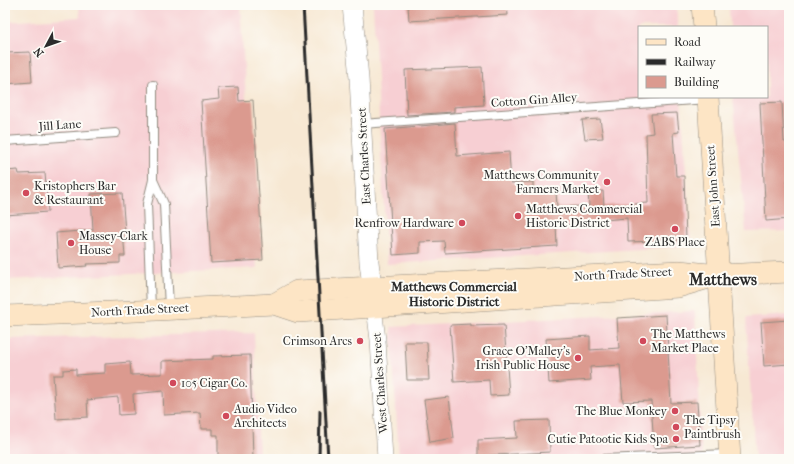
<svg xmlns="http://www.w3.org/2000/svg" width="794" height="464" viewBox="0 0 794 464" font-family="'IM FELL French Canon',serif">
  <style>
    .built { fill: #f7cfd3 }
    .building { fill: #db9a8f }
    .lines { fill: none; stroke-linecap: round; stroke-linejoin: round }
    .service-casing { stroke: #918a7f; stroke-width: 10 }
    .minor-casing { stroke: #918a7f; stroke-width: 16 }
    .tertiary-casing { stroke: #918a7f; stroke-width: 20 }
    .secondary-casing { stroke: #918a7f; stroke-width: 22 }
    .service { stroke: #fff; stroke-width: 8 }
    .minor { stroke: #fff; stroke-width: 15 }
    .tertiary { stroke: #fff; stroke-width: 19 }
    .secondary { stroke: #fde5c5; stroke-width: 21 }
    .rail { stroke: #2b2b2b; stroke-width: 3 }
    .poi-dot { fill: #d1495b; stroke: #fdfcf7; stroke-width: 1.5 }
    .labels { text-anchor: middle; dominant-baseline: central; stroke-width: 4; stroke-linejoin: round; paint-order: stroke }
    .street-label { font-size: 12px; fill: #2b2b2b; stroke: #fdfcf7 }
    .poi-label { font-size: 12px; fill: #2b2b2b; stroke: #fdfcf7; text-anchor: start }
    .neighbourhood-label { font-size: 13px; font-weight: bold; fill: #2b2b2b; stroke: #fdfcf7 }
    .district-label { font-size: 16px; font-weight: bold; fill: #2b2b2b; stroke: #fdfcf7 }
  </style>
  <rect width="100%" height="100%" fill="#fdfcf7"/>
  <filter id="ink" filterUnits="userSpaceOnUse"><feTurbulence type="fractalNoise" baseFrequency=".025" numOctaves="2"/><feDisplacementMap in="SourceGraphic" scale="8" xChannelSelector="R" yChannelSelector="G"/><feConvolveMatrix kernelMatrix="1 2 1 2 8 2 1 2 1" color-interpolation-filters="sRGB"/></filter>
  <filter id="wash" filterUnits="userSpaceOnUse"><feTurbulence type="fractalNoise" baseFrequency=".012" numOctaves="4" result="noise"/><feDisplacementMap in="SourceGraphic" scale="16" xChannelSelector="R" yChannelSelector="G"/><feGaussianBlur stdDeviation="0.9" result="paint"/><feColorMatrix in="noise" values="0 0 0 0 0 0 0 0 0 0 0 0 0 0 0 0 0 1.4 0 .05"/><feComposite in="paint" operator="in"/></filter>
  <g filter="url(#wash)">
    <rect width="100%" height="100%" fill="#f7e8d3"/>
    <g class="built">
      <polygon points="79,5 240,5 257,268 5,280 5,22 80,17"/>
      <polygon points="373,5 676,5 678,27 639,27 639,97 681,97 691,246 387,264"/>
      <polygon points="729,5 789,5 789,231 746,232 733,97 767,97 767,27 730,27"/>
      <polygon points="695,311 702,459 547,459 546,457 508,459 399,459 391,327"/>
      <polygon points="789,315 789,459 755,459 746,318"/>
      <polygon points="254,333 259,459 5,459 5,339"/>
    </g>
    <g id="blocks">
      <g class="building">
        <polygon points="408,5 507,5 508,15 409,21"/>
        <polygon points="30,52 32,82 5,84 5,53"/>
        <polygon points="482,67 484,105 454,107 454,112 407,115 405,70"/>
        <polygon points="238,87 239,101 253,100 263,260 211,263 201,101 219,99 218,88"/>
        <polygon points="782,102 784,142 789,141 789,180 787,180 789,219 766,221 760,103"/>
        <polygon points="677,113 679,132 673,133 676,176 684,176 686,240 628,242 627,218 593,221 593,224 556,225 557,246 445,253 444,241 420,242 420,253 393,255 385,129 455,123 457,156 509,152 511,183 533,182 533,192 556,191 557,207 589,206 588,192 603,191 604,206 648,203 646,134 653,133 651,114"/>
        <polygon points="600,119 603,138 585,139 582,120"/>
        <polygon points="18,170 19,174 45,173 48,212 5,215 5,171"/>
        <polygon points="122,193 125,232 123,232 125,256 120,256 120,263 86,264 87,266 58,268 56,233 93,230 91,194"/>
        <polygon points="666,315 671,403 697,402 700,445 654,448 651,401 623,402 620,365 590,367 591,380 549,383 546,339 590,336 590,350 619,348 617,318"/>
        <polygon points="789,320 789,364 764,366 761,322"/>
        <polygon points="471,324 471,326 504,325 509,395 490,396 489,380 454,382 450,325"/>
        <polygon points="405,342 427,342 429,380 407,380"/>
        <polygon points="250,355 253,459 218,459 218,435 212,435 212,429 201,429 200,413 164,415 163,391 133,394 134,414 119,415 118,397 87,400 88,417 56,419 53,375 63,375 63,370 76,369 76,375 105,373 105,364 130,362 131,375 162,374 162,361 213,359 213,356"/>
        <polygon points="449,397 454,438 430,442 424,400"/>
        <polygon points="549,420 550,452 478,456 478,440 517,438 516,421"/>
      </g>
    </g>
  </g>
  <g filter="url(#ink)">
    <use href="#blocks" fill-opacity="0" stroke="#918a7f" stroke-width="1"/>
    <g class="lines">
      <g class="service-casing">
        <g id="service">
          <polyline points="362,124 708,99"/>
          <polyline points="5,141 116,133"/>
          <polyline points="153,180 164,204 169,308"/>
          <polyline points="151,309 147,204 153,180 153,85"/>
          <polyline points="603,459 729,454"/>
        </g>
      </g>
      <g class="minor-casing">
        <polyline id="minor" points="374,307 378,340 385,459"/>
      </g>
      <g class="tertiary-casing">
        <polyline id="tertiary" points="352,5 359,78 369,262 374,302"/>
      </g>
      <g class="secondary-casing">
        <g id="secondary">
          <polyline points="702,5 704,27"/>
          <polyline points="708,97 730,459"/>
          <polyline points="274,304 297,291 679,271 719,275 789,272"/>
          <polyline points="5,316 137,311 274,304 298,312 678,287 719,275"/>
        </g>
      </g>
      <use href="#service" class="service"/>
      <use href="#minor" class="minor"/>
      <use href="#tertiary" class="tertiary"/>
      <use href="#secondary" class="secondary"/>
      <g class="rail">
        <polyline points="303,5 328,459"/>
        <polyline points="319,459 320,411"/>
      </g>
    </g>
  </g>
  <g class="poi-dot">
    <circle cx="607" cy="182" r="4"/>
    <circle cx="26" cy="193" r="4"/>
    <circle cx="518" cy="216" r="4"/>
    <circle cx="462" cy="223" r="4"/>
    <circle cx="675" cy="229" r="4"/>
    <circle cx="71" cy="243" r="4"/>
    <circle cx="360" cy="341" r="4"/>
    <circle cx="643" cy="341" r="4"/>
    <circle cx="578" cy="358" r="4"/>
    <circle cx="173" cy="383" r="4"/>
    <circle cx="675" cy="411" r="4"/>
    <circle cx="226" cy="416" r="4"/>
    <circle cx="676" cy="427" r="4"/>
    <circle cx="676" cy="439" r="4"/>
  </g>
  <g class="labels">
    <g class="street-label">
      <text transform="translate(534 100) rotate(-4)">Cotton Gin Alley</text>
      <text transform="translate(60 125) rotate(-4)">Jill Lane</text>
      <text transform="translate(364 156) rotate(-93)">East Charles Street</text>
      <text transform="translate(713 186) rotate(-94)">East John Street</text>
      <text transform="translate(623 274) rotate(-3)">North Trade Street</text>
      <text transform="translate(140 310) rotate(-3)">North Trade Street</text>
      <text transform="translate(380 383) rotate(-94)">West Charles Street</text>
    </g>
    <g class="poi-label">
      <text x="599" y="175" text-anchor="end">Matthews Community<tspan x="599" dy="14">Farmers Market</tspan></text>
      <text x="34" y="186">Kristophers Bar<tspan x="34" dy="14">&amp; Restaurant</tspan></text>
      <text x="526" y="209">Matthews Commercial<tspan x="526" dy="14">Historic District</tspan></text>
      <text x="454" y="223" text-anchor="end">Renfrow Hardware</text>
      <text x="79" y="236">Massey-Clark<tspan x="79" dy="14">House</tspan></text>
      <text x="675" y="242" text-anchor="middle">ZABS Place</text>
      <text x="651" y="334">The Matthews<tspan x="651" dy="14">Market Place</tspan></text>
      <text x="352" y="341" text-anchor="end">Crimson Arcs</text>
      <text x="570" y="351" text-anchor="end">Grace O'Malley's<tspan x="570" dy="14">Irish Public House</tspan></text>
      <text x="181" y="383">105 Cigar Co.</text>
      <text x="234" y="409">Audio Video<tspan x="234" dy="14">Architects</tspan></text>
      <text x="667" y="411" text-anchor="end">The Blue Monkey</text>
      <text x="684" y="420">The Tipsy<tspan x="684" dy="14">Paintbrush</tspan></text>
      <text x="668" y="439" text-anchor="end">Cutie Patootie Kids Spa</text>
    </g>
    <g class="neighbourhood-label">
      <text x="454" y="286">Matthews Commercial<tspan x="454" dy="15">Historic District</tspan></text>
    </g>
    <g class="district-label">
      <text x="723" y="279">Matthews</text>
    </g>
  </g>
  <rect width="794" height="464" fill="none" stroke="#fdfcf7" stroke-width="20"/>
  <rect x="638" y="26" width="130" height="72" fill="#fdfcf7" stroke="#a9a8a5"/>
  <rect x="646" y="39" width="20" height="6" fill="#fde5c5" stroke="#a9a8a5"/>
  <text x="674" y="46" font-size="12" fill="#2b2b2b">Road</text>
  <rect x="646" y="59" width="20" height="6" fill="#2b2b2b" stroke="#a9a8a5"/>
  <text x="674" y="66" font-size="12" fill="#2b2b2b">Railway</text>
  <rect x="646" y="76" width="20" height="12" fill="#db9a8f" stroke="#a9a8a5"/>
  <text x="674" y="86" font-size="12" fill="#2b2b2b">Building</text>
  <g transform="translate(46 46) rotate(229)" stroke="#fdfcf7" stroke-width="3" paint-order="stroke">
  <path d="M0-3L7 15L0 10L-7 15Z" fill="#2b2b2b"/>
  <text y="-6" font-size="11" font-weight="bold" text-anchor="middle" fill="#2b2b2b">N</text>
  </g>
</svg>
